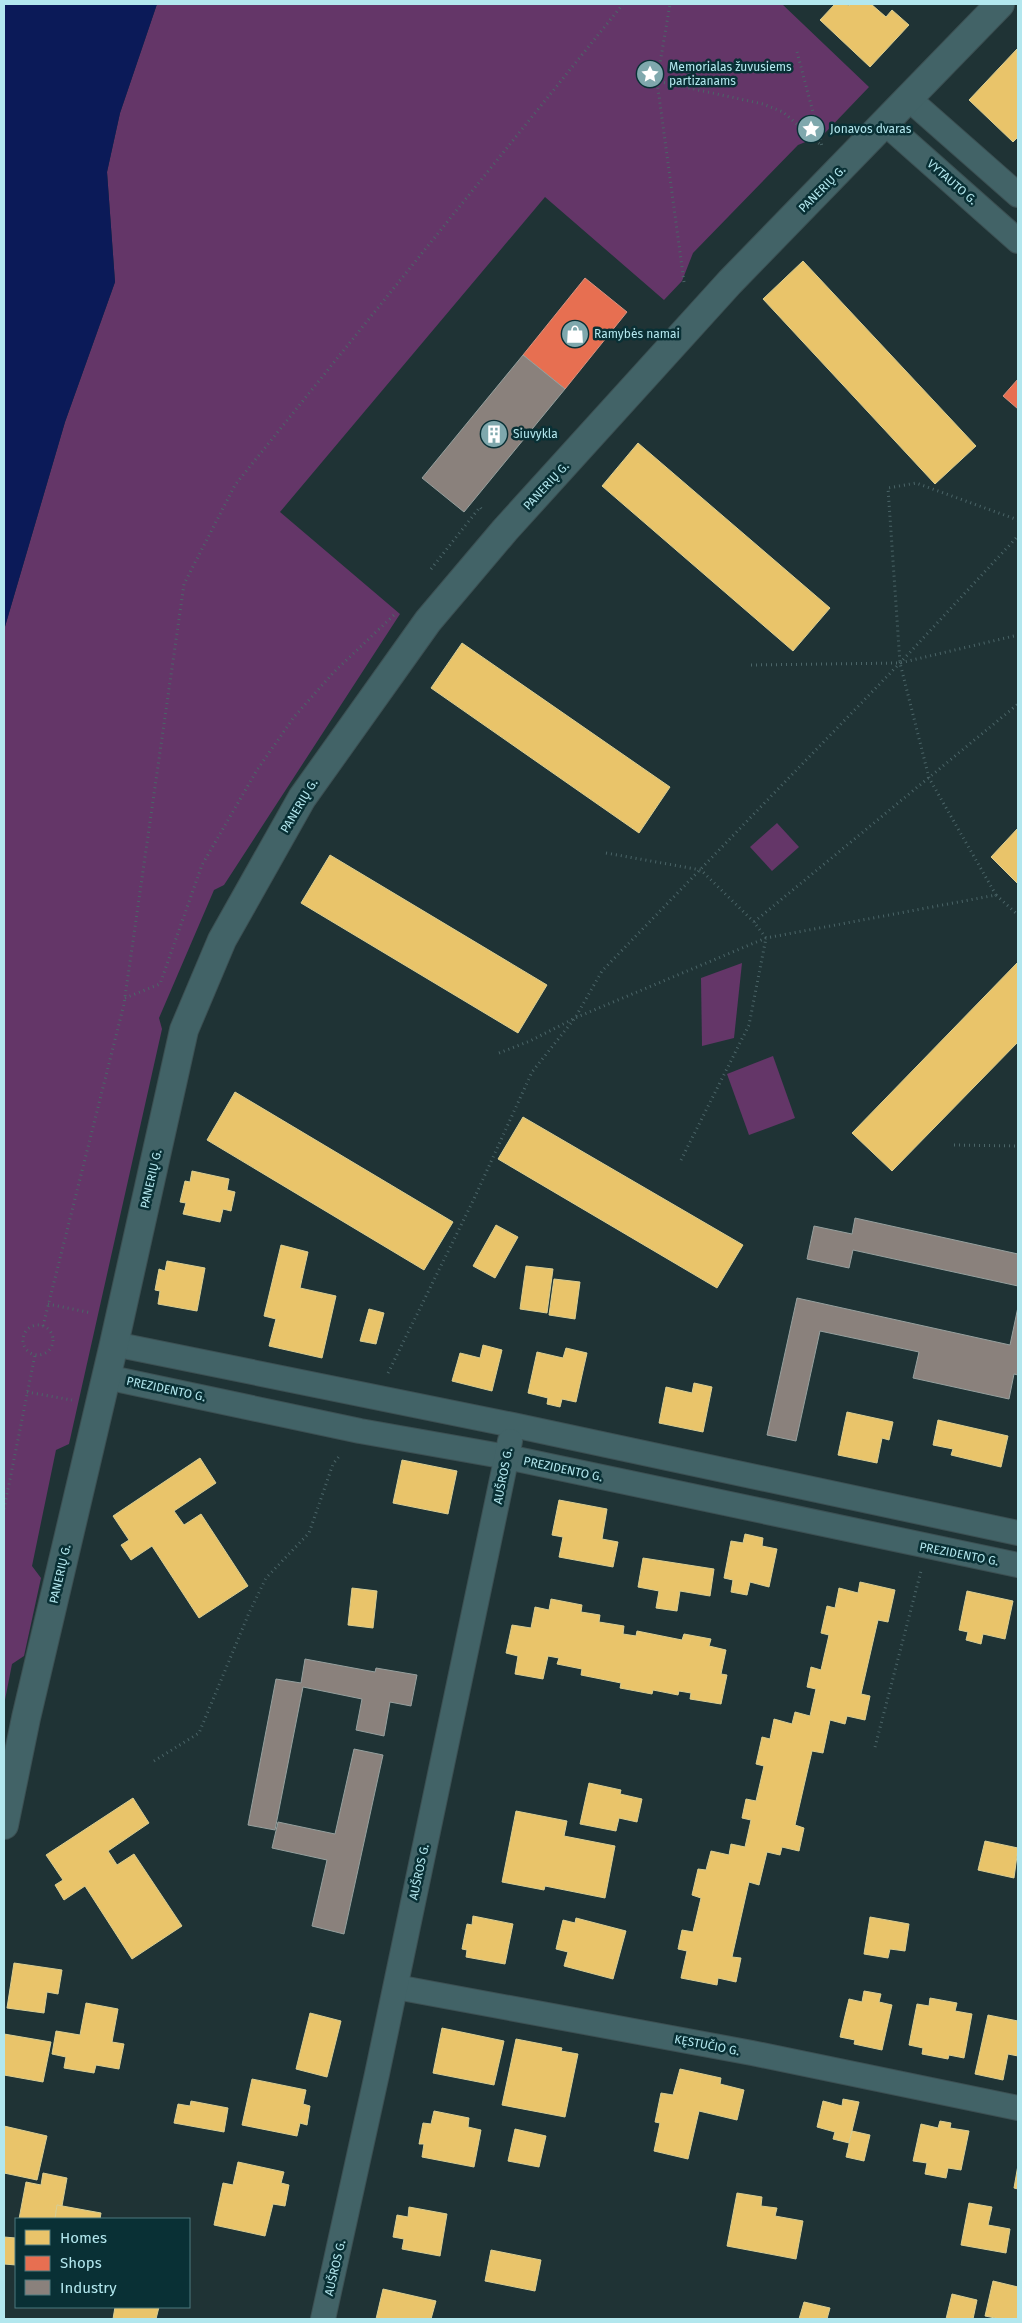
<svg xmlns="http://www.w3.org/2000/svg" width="1022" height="2323" viewBox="0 0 1022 2323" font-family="'Fira Sans',sans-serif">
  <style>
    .green { fill: #643668 }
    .water { fill: #0b1a58 }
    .homes { fill: #e9c46a; stroke: #d9ce92 }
    .shops { fill: #e76f51; stroke: #d79380 }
    .industry { fill: #8a817c; stroke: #96a09e }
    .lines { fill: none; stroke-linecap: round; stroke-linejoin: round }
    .minor-casing { stroke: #3c5053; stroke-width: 26 }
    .tertiary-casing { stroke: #3c5053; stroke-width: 30 }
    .path { stroke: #4b6568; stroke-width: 3; stroke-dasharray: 1 4; stroke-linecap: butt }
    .minor { stroke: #426367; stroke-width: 24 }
    .tertiary { stroke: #426367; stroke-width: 28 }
    .labels { text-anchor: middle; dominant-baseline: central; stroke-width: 5; stroke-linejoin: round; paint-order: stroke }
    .poi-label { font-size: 12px; fill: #b3e7ee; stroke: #093035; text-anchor: start }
    .street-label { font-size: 12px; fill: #b3e7ee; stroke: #093035 }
  </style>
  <rect width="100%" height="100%" fill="#1f3335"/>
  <g class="green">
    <polygon points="157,4 782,4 869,87 823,135 798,145 693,253 682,281 664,300 545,197 280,512 400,614 224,885 214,890 159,1018 162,1029 69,1444 56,1450 32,1566 41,1578 24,1656 12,1664 4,1705 4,630 65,422 115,282 107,172 120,113"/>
    <polygon points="777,823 799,847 772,871 750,847"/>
    <polygon points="742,963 734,1038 702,1046 701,978"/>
    <polygon points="773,1056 795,1118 749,1135 727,1074"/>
  </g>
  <polygon class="water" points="4,4 157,4 120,113 107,172 115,282 65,422 4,630"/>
  <g class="homes">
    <polygon points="835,4 846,4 849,6 851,4 871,4 886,17 892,10 909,25 870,67 820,20"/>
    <polygon points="1017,49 1018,137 1013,142 969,100"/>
    <polygon points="803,261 976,446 935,484 763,299"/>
    <polygon points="638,443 830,608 793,651 602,486"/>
    <polygon points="462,643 670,787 639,833 431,688"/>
    <polygon points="1018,828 1018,884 991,857"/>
    <polygon points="330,855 547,985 518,1033 301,903"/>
    <polygon points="1018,962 1018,1042 892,1171 852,1133"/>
    <polygon points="235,1092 453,1222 424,1270 207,1140"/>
    <polygon points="523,1117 743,1245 717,1288 498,1159"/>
    <polygon points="192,1171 229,1179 227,1190 235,1192 231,1211 223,1209 220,1222 183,1214 186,1203 180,1202 185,1181 190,1182"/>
    <polygon points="496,1225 518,1237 495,1278 473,1266"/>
    <polygon points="281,1245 308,1252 300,1288 336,1296 322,1358 269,1346 276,1319 264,1316"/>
    <polygon points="167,1261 205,1268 197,1311 158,1304 160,1291 155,1290 159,1269 165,1271"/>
    <polygon points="526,1266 553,1269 547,1313 520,1309"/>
    <polygon points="554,1279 580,1282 575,1319 549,1315"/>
    <polygon points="369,1309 384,1313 376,1344 360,1341"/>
    <polygon points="483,1345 502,1350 492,1391 452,1381 460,1353 480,1358"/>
    <polygon points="566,1348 587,1353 576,1402 562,1399 560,1407 547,1404 548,1398 528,1393 537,1352 563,1358"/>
    <polygon points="694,1383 712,1387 703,1432 659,1423 666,1387 692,1393"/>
    <polygon points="847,1412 893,1422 889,1440 882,1438 877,1463 838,1455"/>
    <polygon points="938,1420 1008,1436 1001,1467 951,1455 953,1449 933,1445"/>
    <polygon points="200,1458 216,1483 174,1511 184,1525 201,1514 248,1586 199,1618 152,1546 131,1560 121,1545 129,1540 113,1516"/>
    <polygon points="402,1460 457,1471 448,1514 393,1503"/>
    <polygon points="559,1500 607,1509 602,1539 618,1542 613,1567 559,1557 563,1537 552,1535"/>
    <polygon points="745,1534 763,1538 762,1546 777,1549 769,1587 750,1582 747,1595 731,1592 733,1580 724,1578 731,1541 743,1543"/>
    <polygon points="643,1558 714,1569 710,1596 680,1591 677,1611 656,1608 659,1591 638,1587"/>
    <polygon points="860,1582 895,1590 888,1622 878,1620 861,1694 870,1696 865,1720 847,1716 845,1724 830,1720 823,1753 812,1751 795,1825 804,1828 799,1851 782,1847 780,1855 767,1852 759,1885 749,1882 732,1957 741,1958 736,1982 718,1978 717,1985 681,1978 687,1951 678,1949 682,1930 693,1932 701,1898 692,1895 698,1869 706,1870 711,1851 729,1855 731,1844 745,1847 751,1820 742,1818 746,1799 756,1801 764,1766 756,1764 762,1737 770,1739 774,1719 792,1724 795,1712 810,1716 816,1689 807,1687 811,1667 821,1670 829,1635 821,1633 827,1606 835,1608 839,1588 858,1593"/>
    <polygon points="352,1588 377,1591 373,1628 348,1625"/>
    <polygon points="967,1591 1013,1601 1005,1639 983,1634 981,1644 966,1640 968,1632 959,1630"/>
    <polygon points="551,1599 582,1605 581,1612 600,1615 599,1622 624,1626 623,1634 636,1636 637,1631 682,1640 684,1634 711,1639 709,1646 726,1650 721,1674 727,1675 721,1704 690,1699 691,1693 679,1691 678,1695 653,1690 652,1694 620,1688 621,1683 581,1675 582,1669 557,1664 559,1658 548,1656 543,1679 515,1674 518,1656 506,1653 512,1625 531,1628 535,1607 549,1610"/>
    <polygon points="589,1783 621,1790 620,1794 642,1799 637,1822 619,1818 616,1831 580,1824"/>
    <polygon points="133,1798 149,1823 108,1851 117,1865 134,1854 182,1926 132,1959 85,1886 64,1900 55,1885 63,1880 46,1855"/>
    <polygon points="516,1811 567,1821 564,1836 615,1846 605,1898 545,1886 544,1890 502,1882"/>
    <polygon points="985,1841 1018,1848 1014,1878 978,1870"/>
    <polygon points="473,1916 513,1924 505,1964 466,1957 467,1950 462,1949 467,1924 472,1925"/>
    <polygon points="870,1917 909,1924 905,1951 890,1949 888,1958 864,1954"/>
    <polygon points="576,1918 626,1931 613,1979 564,1966 568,1952 556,1949 563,1920 575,1923"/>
    <polygon points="14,1963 62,1970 58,1994 47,1992 44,2013 7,2008"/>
    <polygon points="864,1991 881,1994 879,2002 892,2005 882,2050 854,2044 855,2040 840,2037 849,1999 862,2002"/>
    <polygon points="930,1998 957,2003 955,2011 972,2014 964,2058 949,2055 948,2059 922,2054 923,2048 909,2045 917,2004 929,2006"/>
    <polygon points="86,2003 118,2009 112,2042 124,2044 119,2069 96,2065 94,2073 64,2068 66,2057 52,2054 56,2031 80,2035"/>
    <polygon points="310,2013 341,2021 327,2077 296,2069"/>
    <polygon points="988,2015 1018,2021 1018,2056 1008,2054 1003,2080 975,2074"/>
    <polygon points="442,2028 504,2041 494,2085 433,2073"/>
    <polygon points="4,2034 51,2042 43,2082 4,2075"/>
    <polygon points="516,2039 562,2048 561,2051 578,2054 565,2117 502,2105"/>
    <polygon points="680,2069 721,2078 720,2084 744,2090 737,2120 699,2111 688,2159 654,2151 660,2123 655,2122 661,2093 673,2095"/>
    <polygon points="252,2079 306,2090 303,2104 310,2106 307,2125 300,2123 297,2136 242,2125"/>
    <polygon points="843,2099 859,2102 849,2143 833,2139 835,2132 817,2127 823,2101 842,2106"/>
    <polygon points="191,2101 228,2108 224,2132 174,2123 178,2104 190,2106"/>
    <polygon points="434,2111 469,2118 468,2127 481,2130 474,2167 422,2157 424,2144 419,2144 423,2123 431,2124"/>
    <polygon points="940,2121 951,2123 950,2128 969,2131 961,2170 948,2168 946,2178 925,2174 927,2163 913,2161 921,2124 938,2128"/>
    <polygon points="4,2126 47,2136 37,2180 4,2173"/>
    <polygon points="515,2129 546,2136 539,2167 508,2161"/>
    <polygon points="852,2131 870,2135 864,2161 846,2157"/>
    <polygon points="238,2162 284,2172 281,2183 289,2185 285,2206 273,2204 265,2236 214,2225 223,2183 233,2185"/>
    <polygon points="1018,2165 1018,2189 1014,2188"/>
    <polygon points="43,2173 67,2178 62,2206 57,2205 55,2219 19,2219 26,2182 41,2185"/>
    <polygon points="737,2193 762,2197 761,2206 777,2208 775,2216 803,2221 796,2259 727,2246"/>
    <polygon points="969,2203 992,2207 988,2225 1010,2229 1006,2253 961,2245"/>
    <polygon points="57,2205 101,2213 100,2219 55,2219"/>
    <polygon points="409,2207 447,2214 440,2256 402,2249 404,2239 393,2237 397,2215 408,2217"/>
    <polygon points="4,2237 16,2238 16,2265 4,2264"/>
    <polygon points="491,2250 541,2260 535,2291 485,2281"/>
    <polygon points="993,2281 1018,2287 1018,2319 1000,2319 985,2316"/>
    <polygon points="383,2289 436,2301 431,2319 376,2319"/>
    <polygon points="952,2294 977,2300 973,2319 946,2319"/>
    <polygon points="804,2302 830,2308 827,2319 799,2319"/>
    <polygon points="115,2307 159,2307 156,2319 113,2319"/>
  </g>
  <g class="shops">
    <polygon points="585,278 627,312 565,389 523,355"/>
    <polygon points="1018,379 1018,409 1003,396"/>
  </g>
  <g class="industry">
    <polygon points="523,355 565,389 464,512 422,478"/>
    <polygon points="855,1218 1018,1254 1018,1286 853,1250 849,1268 807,1259 814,1226 852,1234"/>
    <polygon points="797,1298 1010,1345 1018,1307 1018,1375 1014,1374 1009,1399 913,1378 919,1352 820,1331 796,1441 767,1435"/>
    <polygon points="305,1659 375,1672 376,1668 417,1675 411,1706 390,1702 384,1736 356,1730 362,1699 303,1687 275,1830 248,1825 276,1679 301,1683"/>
    <polygon points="354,1749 383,1755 344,1934 312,1926 327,1860 272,1848 278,1822 335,1834"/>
  </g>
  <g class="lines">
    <g class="minor-casing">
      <g id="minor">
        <polyline points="909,99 1018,195"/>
        <polyline points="885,123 1018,241"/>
        <polyline points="114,1344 513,1425 1018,1533"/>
        <polyline points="106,1377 360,1431 507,1457 1018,1565"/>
        <polyline points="396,1987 752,2053 1018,2108"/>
        <polyline points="323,2319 377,2074 510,1441"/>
      </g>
    </g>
    <g class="tertiary-casing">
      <polyline id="tertiary" points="4,1825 26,1718 114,1344 184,1030 222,940 302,798 428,621 505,530 730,282 1000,4"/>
    </g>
    <g class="path">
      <polyline points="797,52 822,146"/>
      <polyline points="657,81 670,4"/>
      <polyline points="684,282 657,81 763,104 783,112 822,146"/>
      <polyline points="431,569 480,507 483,511"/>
      <polyline points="751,665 900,663 1018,635"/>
      <polyline points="606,853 701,870 754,922"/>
      <polyline points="996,895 929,778 900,663 888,488 916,483 1018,520"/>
      <polyline points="125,998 160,984 202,865 257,770 294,717 334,672 394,615"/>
      <polyline points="499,1053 530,1041 575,1018 766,938 996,895 1018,915"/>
      <polyline points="954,1145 1018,1146"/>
      <polyline points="681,1160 749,1025 766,938 754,922 1018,704"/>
      <polyline points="48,1304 92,1313"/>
      <circle cx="38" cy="1340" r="15"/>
      <polyline points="43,1326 124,1004 184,584 235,485 623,4"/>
      <polyline points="388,1373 473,1201 532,1072 575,1018 602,971 900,663 1018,536"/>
      <polyline points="27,1392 72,1400"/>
      <polyline points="4,1509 35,1355"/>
      <polyline points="875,1747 921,1571"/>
      <polyline points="154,1761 199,1733 249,1613 266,1578 309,1533 333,1464 341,1454"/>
    </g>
    <use href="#minor" class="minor"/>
    <use href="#tertiary" class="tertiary"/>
  </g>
  <defs>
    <g id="sight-disc" transform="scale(1.4375)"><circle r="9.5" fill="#7fa8ad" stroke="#093035"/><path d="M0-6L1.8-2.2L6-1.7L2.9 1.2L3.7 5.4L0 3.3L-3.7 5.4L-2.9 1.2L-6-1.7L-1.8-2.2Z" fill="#fff"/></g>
    <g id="shop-disc" transform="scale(1.4375)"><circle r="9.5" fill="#7fa8ad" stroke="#093035"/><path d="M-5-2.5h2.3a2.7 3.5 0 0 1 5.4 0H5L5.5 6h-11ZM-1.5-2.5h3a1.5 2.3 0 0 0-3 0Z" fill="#fff"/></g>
    <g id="building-disc" transform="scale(1.4375)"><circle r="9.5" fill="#7fa8ad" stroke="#093035"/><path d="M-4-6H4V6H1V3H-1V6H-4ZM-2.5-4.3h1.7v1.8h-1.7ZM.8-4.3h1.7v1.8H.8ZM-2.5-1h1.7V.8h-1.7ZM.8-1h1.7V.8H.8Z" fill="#fff"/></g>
  </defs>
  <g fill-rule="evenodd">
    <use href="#sight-disc" x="650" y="74"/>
    <use href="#sight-disc" x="811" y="129"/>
    <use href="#shop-disc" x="575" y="334"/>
    <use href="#building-disc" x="494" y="434"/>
  </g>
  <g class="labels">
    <g class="poi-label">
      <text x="669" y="67">Memorialas žuvusiems<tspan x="669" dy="14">partizanams</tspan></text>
      <text x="830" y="129">Jonavos dvaras</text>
      <text x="594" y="334">Ramybės namai</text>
      <text x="513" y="434">Siuvykla</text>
    </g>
    <g class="street-label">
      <text transform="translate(952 182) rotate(41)">VYTAUTO G.</text>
      <text transform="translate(822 189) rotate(-45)">PANERIŲ G.</text>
      <text transform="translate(546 486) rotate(-47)">PANERIŲ G.</text>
      <text transform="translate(299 806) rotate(-59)">PANERIŲ G.</text>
      <text transform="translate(151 1179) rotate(-77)">PANERIŲ G.</text>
      <text transform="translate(166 1389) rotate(12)">PREZIDENTO G.</text>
      <text transform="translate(563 1469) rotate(12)">PREZIDENTO G.</text>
      <text transform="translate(503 1476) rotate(-79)">AUŠROS G.</text>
      <text transform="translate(959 1554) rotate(11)">PREZIDENTO G.</text>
      <text transform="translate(60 1574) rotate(-77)">PANERIŲ G.</text>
      <text transform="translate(419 1872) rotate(-78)">AUŠROS G.</text>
      <text transform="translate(707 2045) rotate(11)">KĘSTUČIO G.</text>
      <text transform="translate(335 2268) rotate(-77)">AUŠROS G.</text>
    </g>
  </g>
  <rect width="1022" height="2323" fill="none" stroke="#b3e7ee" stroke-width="10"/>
  <rect x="15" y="2218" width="175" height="90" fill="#093035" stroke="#4d797f"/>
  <rect x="25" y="2230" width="25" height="15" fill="#e9c46a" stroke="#4d797f"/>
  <text x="60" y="2243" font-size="15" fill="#b3e7ee">Homes</text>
  <rect x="25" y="2256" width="25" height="15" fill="#e76f51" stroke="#4d797f"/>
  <text x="60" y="2268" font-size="15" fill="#b3e7ee">Shops</text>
  <rect x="25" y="2280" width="25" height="15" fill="#8a817c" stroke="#4d797f"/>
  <text x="60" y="2293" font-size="15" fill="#b3e7ee">Industry</text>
</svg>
